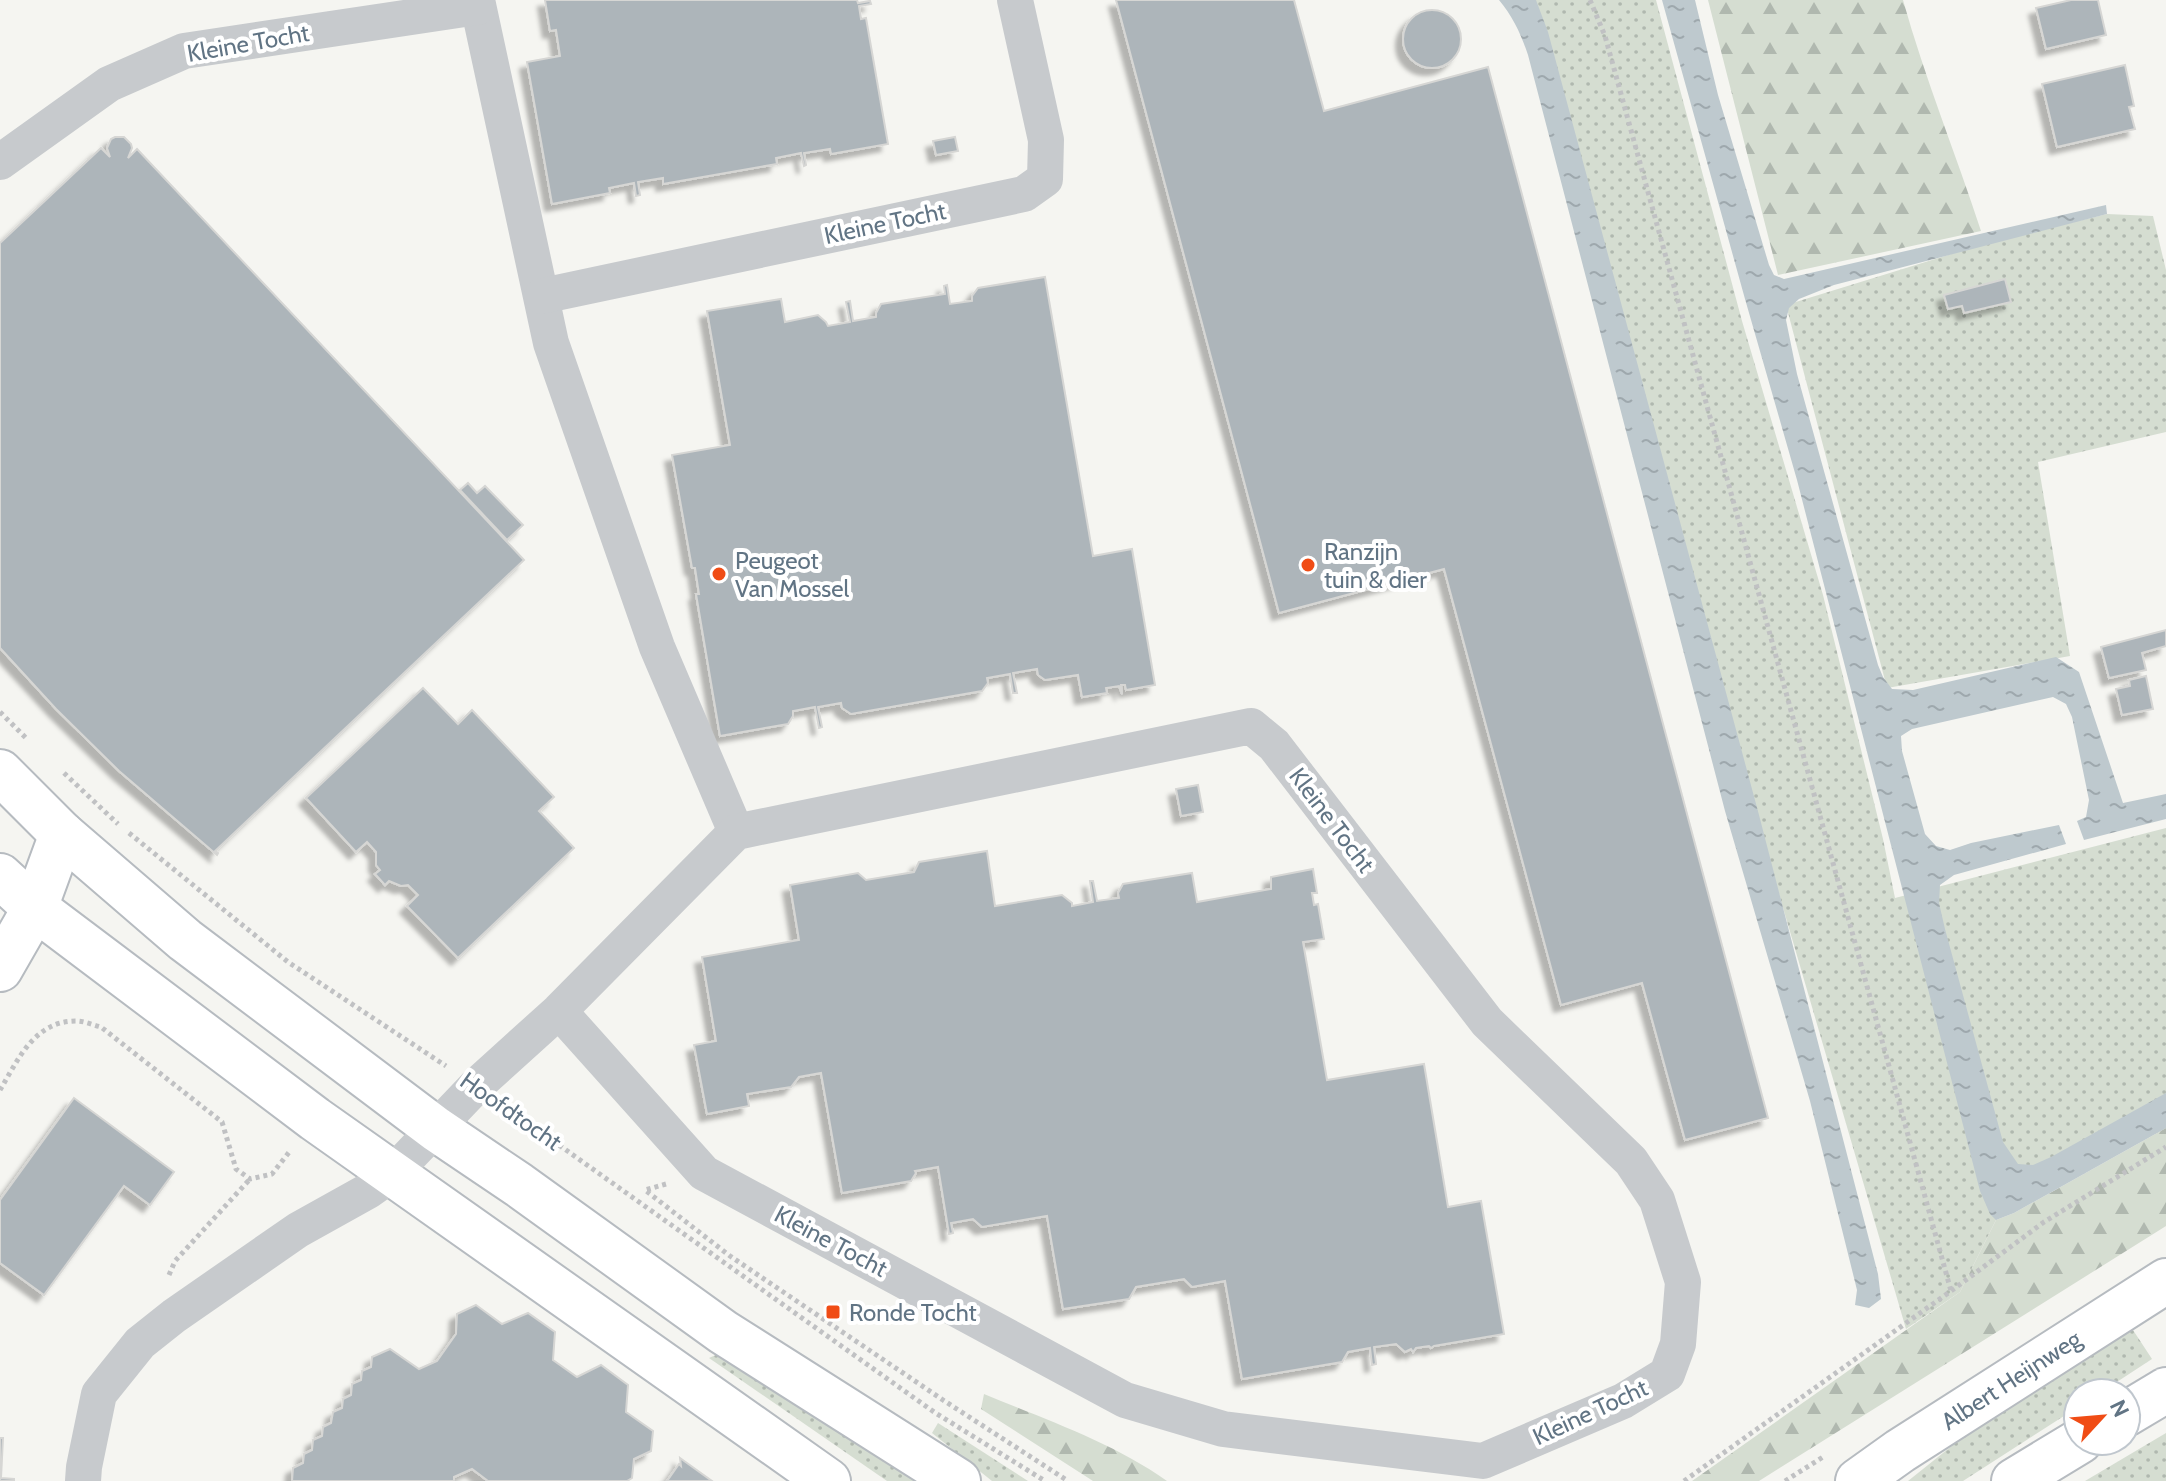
<svg xmlns="http://www.w3.org/2000/svg" width="2166" height="1481" viewBox="0 0 2166 1481" font-family="Cabin,sans-serif">
  <style>
    .grass { fill: url(#grass-dots) }
    .forest { fill: url(#forest-firs) }
    .water { fill: url(#water-ripples) }
    .building { fill: #adb5ba; stroke: #d6d6d4; stroke-width: 2; filter: url(#shadow) }
    .lines { fill: none; stroke-linecap: round; stroke-linejoin: round }
    .secondary-casing { stroke: #b6bbc0; stroke-width: 48 }
    .path { stroke: #c0c1c3; stroke-width: 5; stroke-dasharray: 4 4; stroke-linecap: butt }
    .minor { stroke: #c7cacd; stroke-width: 36 }
    .secondary { stroke: #fff; stroke-width: 44 }
    .poi-dot { fill: #f04c15; stroke: #fff; stroke-width: 3 }
    .labels { text-anchor: middle; dominant-baseline: central; stroke-width: 8; stroke-linejoin: round; paint-order: stroke }
    .street-label { font-size: 24px; fill: #617484; stroke: #fff }
    .poi-label { font-size: 24px; fill: #617484; stroke: #fff; text-anchor: start }
  </style>
  <defs>
    <pattern id="grass-dots" width="8" height="8" patternUnits="userSpaceOnUse" patternTransform="scale(2)"><rect width="8" height="8" fill="#d5ddd1"/><path d="M2 2h.1M6 6h.1" fill="none" stroke="#b0b8af" stroke-width="1.8" stroke-linecap="round"/></pattern>
    <pattern id="forest-firs" width="22" height="20" patternUnits="userSpaceOnUse" patternTransform="scale(2)"><rect width="22" height="20" fill="#d5ddd1"/><path d="M5 1l3.5 6h-7zM16 11l3.5 6h-7z" fill="#b0b8af"/></pattern>
    <pattern id="water-ripples" width="26" height="14" patternUnits="userSpaceOnUse" patternTransform="scale(2)"><rect width="26" height="14" fill="#bec9ce"/><path d="M2 4q2-2 4 0t4 0M15 11q2-2 4 0t4 0" fill="none" stroke="#9ea8ad"/></pattern>
    <filter id="shadow"><feDropShadow dx="-7" dy="7" stdDeviation="2" flood-color="#0004"/></filter>
  </defs>
  <rect width="100%" height="100%" fill="#f5f5f1"/>
  <g class="grass">
    <polygon points="1518,0 1656,0 1742,321 1823,595 1883,839 1895,898 2166,828 2166,1128 1996,1220 1960,1292 1906,1329"/>
    <polygon points="2107,214 2153,216 2166,270 2166,432 2038,462 2070,656 1887,688 1786,305 1987,243"/>
    <polygon points="2133,1330 2152,1359 2100,1393 2078,1393 2078,1407 1963,1481 1908,1481 1998,1409"/>
    <polygon points="718,1354 932,1481 887,1481 709,1358"/>
    <polygon points="938,1423 1028,1481 992,1481 932,1433"/>
    <polygon points="2166,1433 2166,1481 2085,1481"/>
  </g>
  <g class="forest">
    <path d="M1708 0H1903C1925 79 1956 154 1981 231L1778 275Z"/>
    <polygon points="2166,1128 2166,1226 1759,1481 1692,1481 1960,1292 1996,1220 2014,1213"/>
    <path d="M984 1394C1046 1420 1112 1442 1167 1481H1093L981 1409Z"/>
  </g>
  <g class="water">
    <path d="M1499 0H1536L1548 32 1759 815 1878 1274 1881 1299 1869 1308 1855 1305 1857 1290 1810 1101 1725 811 1528 55C1521 34 1513 17 1499 0Z"/>
    <polygon points="1662,0 1695,0 1718,95 1769,265 1774,275 1784,279 2106,205 2107,214 1834,285 1799,299 1789,308 1786,320 1797,374 1878,665 1883,677 1892,689 1913,690 2056,657 2079,672 2123,803 2166,794 2166,819 2084,840 2077,821 2086,817 2089,800 2072,717 2066,704 2053,697 1912,729 1901,736 1902,751 1925,834 1936,846 1950,850 1971,843 2059,825 2066,844 1954,875 1940,885 1939,903 1945,929 2003,1142 2018,1164 2033,1165 2051,1157 2166,1093 2166,1128 2014,1213 1996,1220 1990,1214 1980,1191 1797,480 1745,299"/>
  </g>
  <g class="building">
    <polygon points="545,0 857,0 858,3 870,1 871,4 859,6 861,19 866,18 888,144 831,154 830,149 804,153 806,165 804,166 801,153 776,158 777,164 663,184 663,178 638,182 640,195 636,196 634,183 609,188 610,193 552,204 527,62 560,56 556,30 550,31"/>
    <polygon points="1116,0 1294,0 1324,111 1488,67 1768,1118 1685,1140 1642,983 1561,1005 1444,569 1279,613"/>
    <polygon points="2071,0 2098,0 2106,35 2046,49 2036,8"/>
    <circle cx="1432" cy="39" r="29"/>
    <polygon points="2125,65 2134,106 2129,107 2135,129 2057,147 2042,84"/>
    <polygon points="115,137 124,137 131,144 132,148 128,158 137,149 524,560 215,851 218,853 217,855 119,771 56,709 0,648 0,243 101,148 110,157 107,148 111,139"/>
    <polygon points="955,137 958,151 936,155 933,141"/>
    <polygon points="1045,277 1093,556 1132,549 1155,685 1126,690 1125,685 1121,685 1122,694 1119,686 1106,688 1107,693 1082,697 1078,675 1045,680 1038,675 1037,669 1013,673 1017,693 1013,693 1010,674 987,678 988,683 982,691 851,714 842,708 841,703 818,707 822,727 819,728 815,707 793,711 793,716 788,724 720,736 696,594 699,594 695,568 692,568 672,455 730,445 707,311 781,299 785,322 818,315 826,322 828,326 850,322 846,302 850,301 853,321 876,317 876,313 881,304 945,294 944,286 947,285 950,304 972,301 972,296 978,288"/>
    <polygon points="2005,279 2011,302 1964,313 1962,306 1948,309 1944,295"/>
    <polygon points="468,483 477,493 485,486 523,525 507,540 460,490"/>
    <polygon points="2166,630 2166,646 2142,653 2146,670 2109,678 2101,647"/>
    <polygon points="2146,676 2153,709 2122,715 2116,689 2130,686 2129,680"/>
    <polygon points="423,688 458,724 472,710 554,797 539,811 574,848 458,958 407,906 418,895 408,885 401,886 389,881 385,885 375,874 380,870 376,865 376,852 367,842 356,852 306,798"/>
    <polygon points="1198,785 1203,812 1181,816 1176,789"/>
    <polygon points="987,851 995,906 1062,895 1072,903 1072,906 1093,902 1090,881 1093,881 1097,901 1119,898 1118,893 1123,884 1192,873 1197,902 1271,889 1271,877 1313,869 1317,893 1312,893 1314,905 1318,904 1324,939 1303,942 1327,1080 1424,1064 1448,1207 1481,1201 1504,1334 1434,1346 1431,1348 1429,1346 1416,1348 1413,1352 1411,1349 1405,1352 1396,1344 1374,1347 1376,1364 1372,1365 1370,1348 1348,1352 1342,1362 1242,1379 1225,1281 1192,1287 1184,1279 1136,1287 1129,1299 1063,1309 1047,1216 982,1227 973,1219 951,1223 953,1233 949,1234 938,1167 915,1171 916,1173 911,1181 842,1193 821,1073 799,1077 791,1087 747,1094 749,1106 707,1114 694,1045 716,1041 702,957 799,940 790,885 858,873 866,880 914,872 919,862"/>
    <polygon points="74,1098 174,1172 150,1205 124,1186 44,1295 0,1263 0,1200"/>
    <polygon points="476,1305 502,1324 528,1313 555,1332 553,1360 577,1377 601,1365 628,1385 626,1412 653,1431 651,1451 634,1459 632,1478 627,1481 488,1481 472,1469 454,1477 454,1481 292,1481 293,1468 303,1463 304,1454 312,1450 313,1440 322,1436 323,1427 331,1423 333,1412 342,1408 343,1399 351,1395 352,1384 361,1380 362,1371 371,1367 372,1357 390,1349 419,1369 437,1361 456,1334 457,1314"/>
    <polygon points="0,1438 3,1438 1,1478 14,1479 14,1481 0,1481"/>
    <polygon points="680,1458 712,1481 667,1481 679,1464 681,1466"/>
  </g>
  <g class="lines">
    <g class="secondary-casing">
      <g id="secondary">
        <polyline points="0,772 62,834 185,940 436,1129 519,1185 723,1332 958,1481"/>
        <polyline points="0,876 35,908 315,1119 828,1481"/>
        <polyline points="0,969 35,908 62,834"/>
        <polyline points="2126,1414 2166,1390"/>
        <polyline points="1858,1481 1900,1451 2166,1281"/>
        <polyline points="2014,1481 2080,1441"/>
      </g>
    </g>
    <g class="path">
      <polyline points="1590,0 1605,36 1951,1291"/>
      <polyline points="0,712 27,739"/>
      <polyline points="64,773 118,824"/>
      <polyline points="129,833 288,962 446,1066"/>
      <path d="M0 1090C18 1060 34 1021 76 1021 84 1021 93 1025 101 1027L222 1122 236 1169 250 1179 272 1174 290 1151"/>
      <polyline points="507,1108 934,1412 1045,1481"/>
      <polyline points="666,1184 645,1190 730,1256 943,1400 1068,1481"/>
      <polyline points="169,1275 175,1261 250,1179"/>
      <polyline points="1684,1481 1951,1291 2044,1222 2166,1147"/>
      <polyline points="1785,1481 1823,1457"/>
    </g>
    <g class="minor">
      <polyline points="477,0 551,343 657,647 736,832"/>
      <polyline points="0,162 109,84 184,51 478,7"/>
      <polyline points="542,296 1024,194 1045,179 1046,140 1015,0"/>
      <polyline points="83,1481 84,1467 99,1394 140,1343 174,1316 298,1230 368,1191 392,1174 476,1086 559,1011 736,832 1251,726 1274,745 1487,1022 1631,1161 1657,1200 1683,1282 1678,1344 1667,1374 1623,1401 1483,1461 1223,1429 1125,1400 704,1173 559,1011"/>
    </g>
    <use href="#secondary" class="secondary"/>
  </g>
  <g class="poi-dot">
    <circle cx="1308" cy="565" r="8"/>
    <circle cx="719" cy="574" r="8"/>
    <rect x="825" y="1304" width="16" height="16" rx="4"/>
  </g>
  <g class="labels">
    <g class="street-label">
      <text transform="translate(248 43) rotate(-10)">Kleine Tocht</text>
      <text transform="translate(885 223) rotate(-12)">Kleine Tocht</text>
      <text transform="translate(1332 820) rotate(53)">Kleine Tocht</text>
      <text transform="translate(511 1111) rotate(35)">Hoofdtocht</text>
      <text transform="translate(831 1241) rotate(28)">Kleine Tocht</text>
      <text transform="translate(2011 1380) rotate(-33)">Albert Heijnweg</text>
      <text transform="translate(1590 1412) rotate(-25)">Kleine Tocht</text>
    </g>
    <g class="poi-label">
      <text x="1324" y="551">Ranzijn<tspan x="1324" dy="28">tuin &amp; dier</tspan></text>
      <text x="735" y="560">Peugeot<tspan x="735" dy="28">Van Mossel</tspan></text>
      <text x="849" y="1312">Ronde Tocht</text>
    </g>
  </g>
  <g transform="translate(2102 1417) rotate(64)"><circle r="38" fill="#ffffff" stroke="#c0c7ce" stroke-width="2"/>
  <path d="M0-6L14 30L0 20L-14 30Z" fill="#f04c15"/>
  <text y="-12" font-size="22" font-weight="bold" text-anchor="middle" fill="#617484">N</text>
  </g>
</svg>
